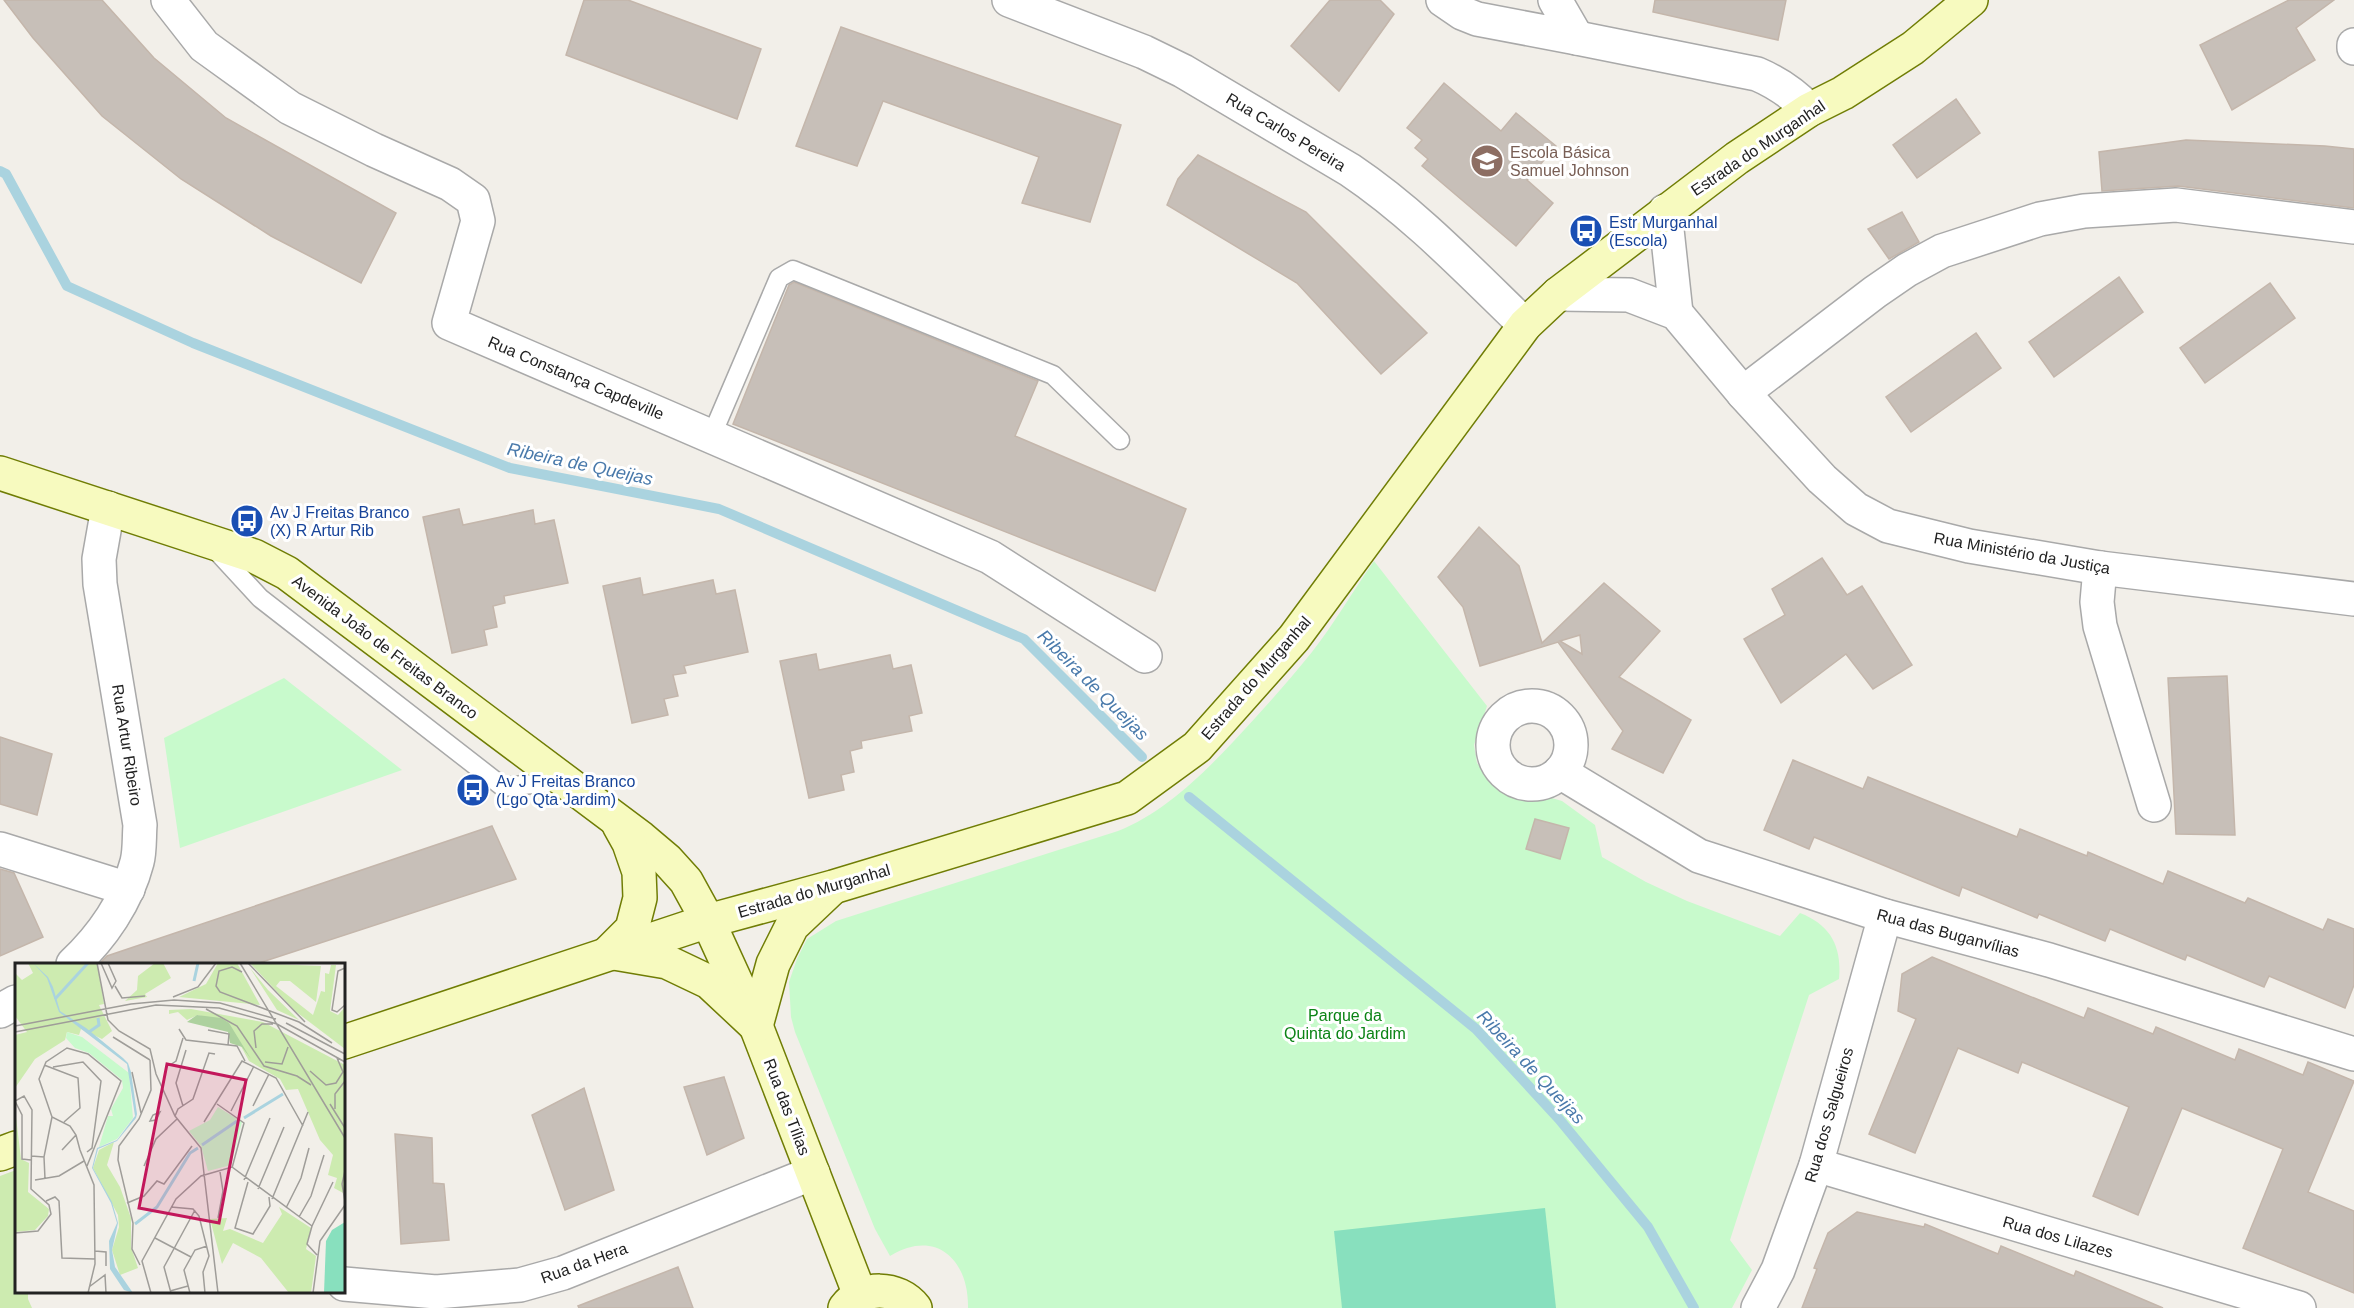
<svg xmlns="http://www.w3.org/2000/svg" width="2354" height="1308" viewBox="0 0 2354 1308" font-family="Helvetica,sans-serif">
  <style>
    .grass { fill: #cdebb0 }
    .park { fill: #c8facc }
    .pitch { fill: #88e0be }
    .lines { fill: none; stroke-linecap: round; stroke-linejoin: round }
    .stream { stroke: #aad3df; stroke-width: 10 }
    .building { fill: #c7bfb8; stroke: #c4b6ab; stroke-width: 1.5; fill-rule: evenodd }
    .lane-casing { stroke: #a9a9a9; stroke-width: 21 }
    .street-casing { stroke: #a9a9a9; stroke-width: 36 }
    .secondary-casing { stroke: #707d05; stroke-width: 36 }
    .lane { stroke: #fff; stroke-width: 18 }
    .street { stroke: #fff; stroke-width: 33 }
    .secondary { stroke: #f7fabf; stroke-width: 33 }
    .labels { text-anchor: middle; dominant-baseline: central; stroke-width: 6; stroke-linejoin: round; paint-order: stroke }
    .street-label { font-size: 16px; fill: #222; stroke: #fff }
    .education-label { font-size: 16px; fill: #785e54; stroke: #fff; text-anchor: start }
    .transit-label { font-size: 16px; fill: #164399; stroke: #fff; text-anchor: start }
    .park-label { font-size: 16px; fill: #0c8416; stroke: #fff }
    .water-label { font-size: 18px; font-style: italic; fill: #4a7aab; stroke: #fff }
    .inset-river { fill: none; stroke: #aad3df; stroke-width: 3 }
    .inset-road { fill: none; stroke: #9f9d99; stroke-width: 1.5 }
    .view { fill: #c2185b; fill-opacity: 0.15; stroke: #c2185b; stroke-width: 3 }
    .inset-edge { fill: none; stroke: #222; stroke-width: 3 }
  </style>
  <rect width="100%" height="100%" fill="#f2efe9"/>
  <polygon class="grass" points="16,1170 16,1292 28,1292 28,1299 32,1308 0,1308 0,1176"/>
  <g class="park">
    <path d="M1374 561 1487 706 1474 745 1477 763 1490 781 1507 790 1541 795 1562 801 1595 825 1602 857 1646 882 1687 901 1780 936 1800 913C1831 925 1842 947 1839 979L1809 995 1730 1240 1752 1270 1732 1308H968C969 1260 936 1228 890 1256L875 1229 795 1032 791 1017 789 982 797 959 807 939 836 921 1118 831C1163 813 1200 777 1233 742 1260 713 1287 683 1312 652 1334 624 1353 591 1374 561Z"/>
    <polygon points="284,678 402,770 180,848 164,738"/>
  </g>
  <polygon class="pitch" points="1545,1208 1556,1308 1342,1308 1334,1231"/>
  <g class="lines">
    <g class="stream">
      <polyline points="0,171 6,174 67,286 193,343 510,468 719,509 1024,639 1142,757"/>
      <polyline points="1189,797 1476,1029 1559,1119 1648,1227 1694,1308"/>
    </g>
  </g>
  <g class="building">
    <polygon points="4,0 102,0 154,58 226,118 396,213 361,283 271,236 181,179 102,116 33,38"/>
    <polygon points="584,0 628,0 761,49 737,119 566,55"/>
    <polygon points="1330,0 1380,0 1394,14 1339,91 1291,46"/>
    <polygon points="1655,0 1786,0 1778,40 1653,12"/>
    <polygon points="2289,0 2334,0 2296,28 2315,60 2232,110 2200,45"/>
    <polygon points="841,27 1121,125 1090,222 1022,203 1039,157 883,101 857,166 796,146"/>
    <polygon points="1444,83 1501,131 1516,113 1556,146 1527,180 1553,203 1516,246 1422,166 1428,159 1415,148 1422,140 1407,128"/>
    <polygon points="1956,99 1980,133 1917,178 1893,145"/>
    <polygon points="2186,140 2325,146 2354,149 2354,208 2178,186 2102,191 2099,152"/>
    <polygon points="1198,155 1306,212 1427,333 1381,374 1297,283 1167,205 1178,179"/>
    <polygon points="1902,212 1919,242 1889,259 1868,229"/>
    <polygon points="2119,277 2143,312 2054,377 2029,342"/>
    <polygon points="794,282 1038,381 1015,436 1186,509 1155,591 733,424 789,285"/>
    <polygon points="2270,283 2295,318 2205,383 2180,348"/>
    <polygon points="1976,333 2001,368 1911,432 1886,397"/>
    <polygon points="459,509 463,525 533,510 535,524 554,520 568,583 504,596 505,603 493,606 497,627 484,630 487,645 452,653 423,517"/>
    <path d="M1479 527 1519 566 1542 643 1604 583 1660 631 1619 677 1691 720 1663 773 1612 749 1623 731 1558 642 1480 666 1463 607 1438 577ZM1580 635 1582 654 1560 641Z"/>
    <polygon points="1822,558 1847,595 1862,586 1912,665 1873,689 1846,654 1781,703 1744,639 1785,615 1772,589"/>
    <polygon points="640,578 643,595 713,580 716,594 735,590 748,652 684,666 686,673 673,675 678,696 664,699 668,715 632,723 603,586"/>
    <polygon points="816,654 819,670 890,655 893,669 911,665 922,713 909,716 912,731 861,741 862,748 850,751 854,772 841,775 844,790 809,798 780,661"/>
    <polygon points="2227,676 2235,835 2176,834 2168,678"/>
    <polygon points="0,737 52,754 37,815 0,804"/>
    <polygon points="1793,760 1863,789 1868,777 2017,837 2020,829 2087,856 2088,852 2163,884 2168,871 2245,903 2248,898 2323,930 2328,919 2354,929 2354,985 2345,1008 2269,976 2264,987 2187,955 2185,960 2110,929 2105,941 2039,914 2037,918 1962,887 1959,896 1814,837 1809,849 1764,830"/>
    <polygon points="1535,819 1569,828 1560,859 1526,849"/>
    <polygon points="492,826 516,879 256,964 99,964 107,956"/>
    <polygon points="0,869 14,873 43,937 0,956"/>
    <polygon points="1932,957 2084,1018 2088,1008 2153,1034 2156,1027 2235,1060 2239,1049 2303,1075 2308,1062 2354,1081 2308,1192 2354,1211 2354,1293 2243,1248 2283,1149 2182,1108 2138,1215 2093,1196 2129,1107 2022,1062 2018,1073 1958,1048 1915,1153 1869,1134 1916,1019 1898,1011 1902,974"/>
    <polygon points="724,1077 744,1138 707,1155 684,1087"/>
    <polygon points="584,1088 614,1190 565,1210 532,1115"/>
    <polygon points="395,1134 432,1138 433,1183 444,1184 449,1240 401,1244"/>
    <polygon points="1857,1212 1924,1227 1925,1224 1998,1254 2001,1246 2074,1276 2076,1271 2163,1308 1802,1308 1817,1269 1814,1268 1828,1233"/>
    <polygon points="678,1267 693,1308 579,1308 578,1306"/>
  </g>
  <g class="lines">
    <g class="lane-casing">
      <g id="lane">
        <polyline points="711,437 779,278 793,270 1053,375 1120,440"/>
        <polyline points="213,547 260,598 503,787 563,781"/>
      </g>
    </g>
    <g class="street-casing">
      <g id="street">
        <polyline points="168,0 204,46 290,108 374,150 450,184 473,200 478,221 449,323 990,557 1145,656"/>
        <path d="M1009 0 1144 52 1183 71 1350 170C1414 213 1469 271 1525 325"/>
        <polyline points="1443,0 1462,13 1477,19 1577,38 1555,0"/>
        <path d="M1577 38 1757 74C1778 83 1793 93 1809 110"/>
        <polyline points="2354,45 2354,48"/>
        <polyline points="1665,211 1676,313"/>
        <polyline points="1558,294 1629,295 1676,313 1743,393 1822,479 1856,509 1888,526 1969,546 2100,568 2354,599"/>
        <polyline points="1743,393 1875,292 1907,270 1942,251 2040,219 2084,211 2176,205 2354,227"/>
        <polyline points="2100,568 2097,602 2100,626 2154,805"/>
        <circle cx="1532" cy="745" r="39"/>
        <polyline points="1560,772 1699,856 1885,916 2049,960 2354,1054"/>
        <polyline points="0,849 128,889"/>
        <path d="M73 964C102 937 127 901 137 862 140 851 139 837 140 825L100 584 99 559 108 508"/>
        <polyline points="0,1011 16,1002"/>
        <polyline points="1816,1165 2299,1308"/>
        <polyline points="344,1284 436,1292 520,1285 563,1273 813,1173"/>
        <polyline points="1758,1308 1778,1270 1816,1165 1885,916"/>
      </g>
    </g>
    <g class="secondary-casing">
      <g id="secondary">
        <polyline points="0,473 205,540 254,556 287,573 641,838 667,860 686,881 708,921 756,1026 860,1295"/>
        <polyline points="609,952 632,929 640,898 639,872 629,843 619,825"/>
        <polyline points="614,953 667,962 709,982 756,1026 773,964 792,926 830,890"/>
        <polyline points="344,1042 708,921 833,887 1127,798 1197,747 1294,638 1525,325 1558,294 1737,158 1809,110 1843,93 1913,48 1971,0"/>
        <polyline points="0,1154 16,1148"/>
        <path d="M845 1308C862 1285 898 1286 915 1308"/>
      </g>
    </g>
    <use href="#lane" class="lane"/>
    <use href="#street" class="street"/>
    <use href="#secondary" class="secondary"/>
  </g>
  <defs>
    <g id="school-disc" transform="scale(1.725)"><circle r="9.5" fill="#8d6e63" stroke="#fff"/><path d="M0-5L7-2L0 1L-7-2ZM-4 1L0 2.5L4 1V4Q0 6-4 4Z" fill="#fff"/></g>
    <g id="bus-disc" transform="scale(1.725)"><circle r="9.5" fill="#1a4fb4" stroke="#fff"/><path d="M-5-6H5V4H4V6H2V4H-2V6H-4V4H-5ZM-3.5-4V0h7V-4ZM-3.5 1.2v1.5H-2V1.2ZM2 1.2v1.5H3.5V1.2Z" fill="#fff"/></g>
  </defs>
  <g fill-rule="evenodd">
    <use href="#school-disc" x="1487" y="161"/>
    <use href="#bus-disc" x="1586" y="231"/>
    <use href="#bus-disc" x="247" y="521"/>
    <use href="#bus-disc" x="473" y="790"/>
  </g>
  <g class="labels">
    <g class="street-label">
      <text transform="translate(1286 132) rotate(31)">Rua Carlos Pereira</text>
      <text transform="translate(1758 148) rotate(-34)">Estrada do Murganhal</text>
      <text transform="translate(576 378) rotate(23)">Rua Constança Capdeville</text>
      <text transform="translate(2022 553) rotate(10)">Rua Ministério da Justiça</text>
      <text transform="translate(385 647) rotate(37)">Avenida João de Freitas Branco</text>
      <text transform="translate(1256 678) rotate(-49)">Estrada do Murganhal</text>
      <text transform="translate(127 745) rotate(81)">Rua Artur Ribeiro</text>
      <text transform="translate(814 891) rotate(-16)">Estrada do Murganhal</text>
      <text transform="translate(1948 933) rotate(15)">Rua das Buganvílias</text>
      <text transform="translate(787 1107) rotate(69)">Rua das Tílias</text>
      <text transform="translate(1829 1115) rotate(-74)">Rua dos Salgueiros</text>
      <text transform="translate(2058 1237) rotate(16)">Rua dos Lilazes</text>
      <text transform="translate(584 1263) rotate(-20)">Rua da Hera</text>
    </g>
    <g class="education-label">
      <text x="1510" y="152">Escola Básica<tspan x="1510" dy="18">Samuel Johnson</tspan></text>
    </g>
    <g class="transit-label">
      <text x="1609" y="222">Estr Murganhal<tspan x="1609" dy="18">(Escola)</tspan></text>
      <text x="270" y="512">Av J Freitas Branco<tspan x="270" dy="18">(X) R Artur Rib</tspan></text>
      <text x="496" y="781">Av J Freitas Branco<tspan x="496" dy="18">(Lgo Qta Jardim)</tspan></text>
    </g>
    <g class="park-label">
      <text x="1345" y="1015">Parque da<tspan x="1345" dy="18">Quinta do Jardim</tspan></text>
    </g>
    <g class="water-label">
      <text transform="translate(580 464) rotate(12)">Ribeira de Queijas</text>
      <text transform="translate(1093 685) rotate(45)">Ribeira de Queijas</text>
      <text transform="translate(1531 1067) rotate(47)">Ribeira de Queijas</text>
    </g>
  </g>
  <g transform="translate(15 963)">
    <rect width="330" height="330" fill="#f2efe9"/>
    <path d="M13 0H82L89 41 84 42 97 68 87 76 66 66 64 72 52 69 50 77 20 96 0 125V72L12 69 0 53V10L7 17 18 10ZM140 0H148L156 15 130 31 132 34 110 38 122 27 123 13ZM203 0H222L245 42 164 34 191 21ZM235 0 306 3 301 39 275 18H265L261 23 298 52 306 28 310 29V10L314 11 316 2H321L315 48 323 52 330 44V86L280 48ZM235 5 253 27 284 57 262 47ZM176 46 248 59 330 102V231L319 225 322 215 313 212 318 192 305 177 283 126 271 127 265 116 234 98 214 61 183 52 172 57 163 49 154 51V47ZM0 146 6 196 14 200 13 229 34 246 33 253 20 267 0 269ZM99 179 92 202 105 224 116 255V284L123 305 105 312 97 287 104 264 103 252 78 205 84 187ZM264 244 296 265 291 286 301 293 296 330H274L246 295 218 280 207 301 195 256 212 255 208 268 215 266 248 280 267 251Z" fill="#cdebb0"/>
    <path d="M182 52 206 55 214 60 236 96 227 84 215 80 213 69 172 59Z" fill="#add19e"/>
    <path d="M52 69 67 74 114 110 118 155 102 176 84 184 93 153H98L96 146 108 125 107 117 74 90 60 85 51 75ZM203 144 227 159 216 202 193 208 186 183 174 168 195 157Z" fill="#c8facc"/>
    <path d="M330 259V330H309L311 278 317 267Z" fill="#88e0be"/>
    <path d="M18 0 33 14 38 24 45 48 71 65 108 95 113 100 116 109 122 151 121 155 102 178 83 186 78 205 97 239 103 260 97 287 100 304 118 330 109 327 95 306 94 278 102 260 96 240 77 205 82 185 102 177 120 153 112 101 44 49 32 15Z" fill="#aad3df"/>
    <path class="inset-river" d="M179 18 183 0M40 36 73 0M74 69 84 62 83 55M229 155 268 131M187 182 222 158M120 261 142 244 175 190 183 185"/>
    <path class="inset-road" d="M82 0 93 57 104 68 135 86 141 111 160 153 186 185 203 330M86 0 97 25 101 18 93 0M225 0 330 175M233 0 290 59M330 5 323 8 317 47 322 49 330 42M227 9 217 4 204 8 201 23 205 29 284 59 317 80M100 23 107 35 130 33M158 34 183 24 201 0M191 46 222 63 249 103 282 113 296 122M271 60 330 91M0 63 116 41 159 37 205 40 261 56M164 66 171 77 222 83 230 98M193 67 214 71 213 82M0 69 141 42 204 45 262 61 330 99M98 74 135 97M241 85 239 68 247 61H258M250 99 267 101 273 84M29 102 63 115 65 145 49 159M155 102 161 98 168 75M38 104 68 99 86 118 77 185 72 189M295 108 311 122 321 120 328 109 322 95M117 109 126 150M202 141 229 160 217 205M315 141 330 165M168 143 161 120 171 87M238 143 254 111M320 146V131L330 118M216 148 239 103M145 149 141 157 135 158 138 152ZM160 153 163 146 178 136 194 90 200 91M189 159 227 98 261 115 288 163M47 187 61 172M16 193 29 194 37 154M29 194 30 216M72 203 106 118 73 91 52 85 31 99 24 116 37 154 55 163 61 172 65 187 79 222 80 301 73 330M129 203 141 176 162 156M330 208 327 221 330 238M20 217 44 213 69 198M229 217 255 155M233 219 220 265 238 271 255 243 254 234M243 226 269 164M257 236 293 149M31 238 40 234 44 238 47 295 80 296M112 240 129 233 142 218 149 221 177 183M156 244 178 246 184 253 194 293 188 309 190 330M271 245 286 215 294 185M284 254 296 233 309 192M203 255 208 228 205 209M297 263 318 219M297 263 292 281 302 292M0 270 23 268 36 251 34 242 16 226 17 147 9 133 0 138 7 152V196L16 197M140 275 176 294M80 288 91 289V303M125 302 117 286 118 260 103 197 104 183 124 156 136 127 135 97M74 324 90 312 91 330M155 328 173 323M136 330 127 298 161 236 186 213 217 204 297 263M156 330 149 304 180 247M175 330 169 307 180 287 192 283M298 330 305 278 330 242"/>
    <path class="view" d="M152 101 231 117 204 260 124 245Z"/>
    <rect width="330" height="330" class="inset-edge"/>
  </g>
</svg>
